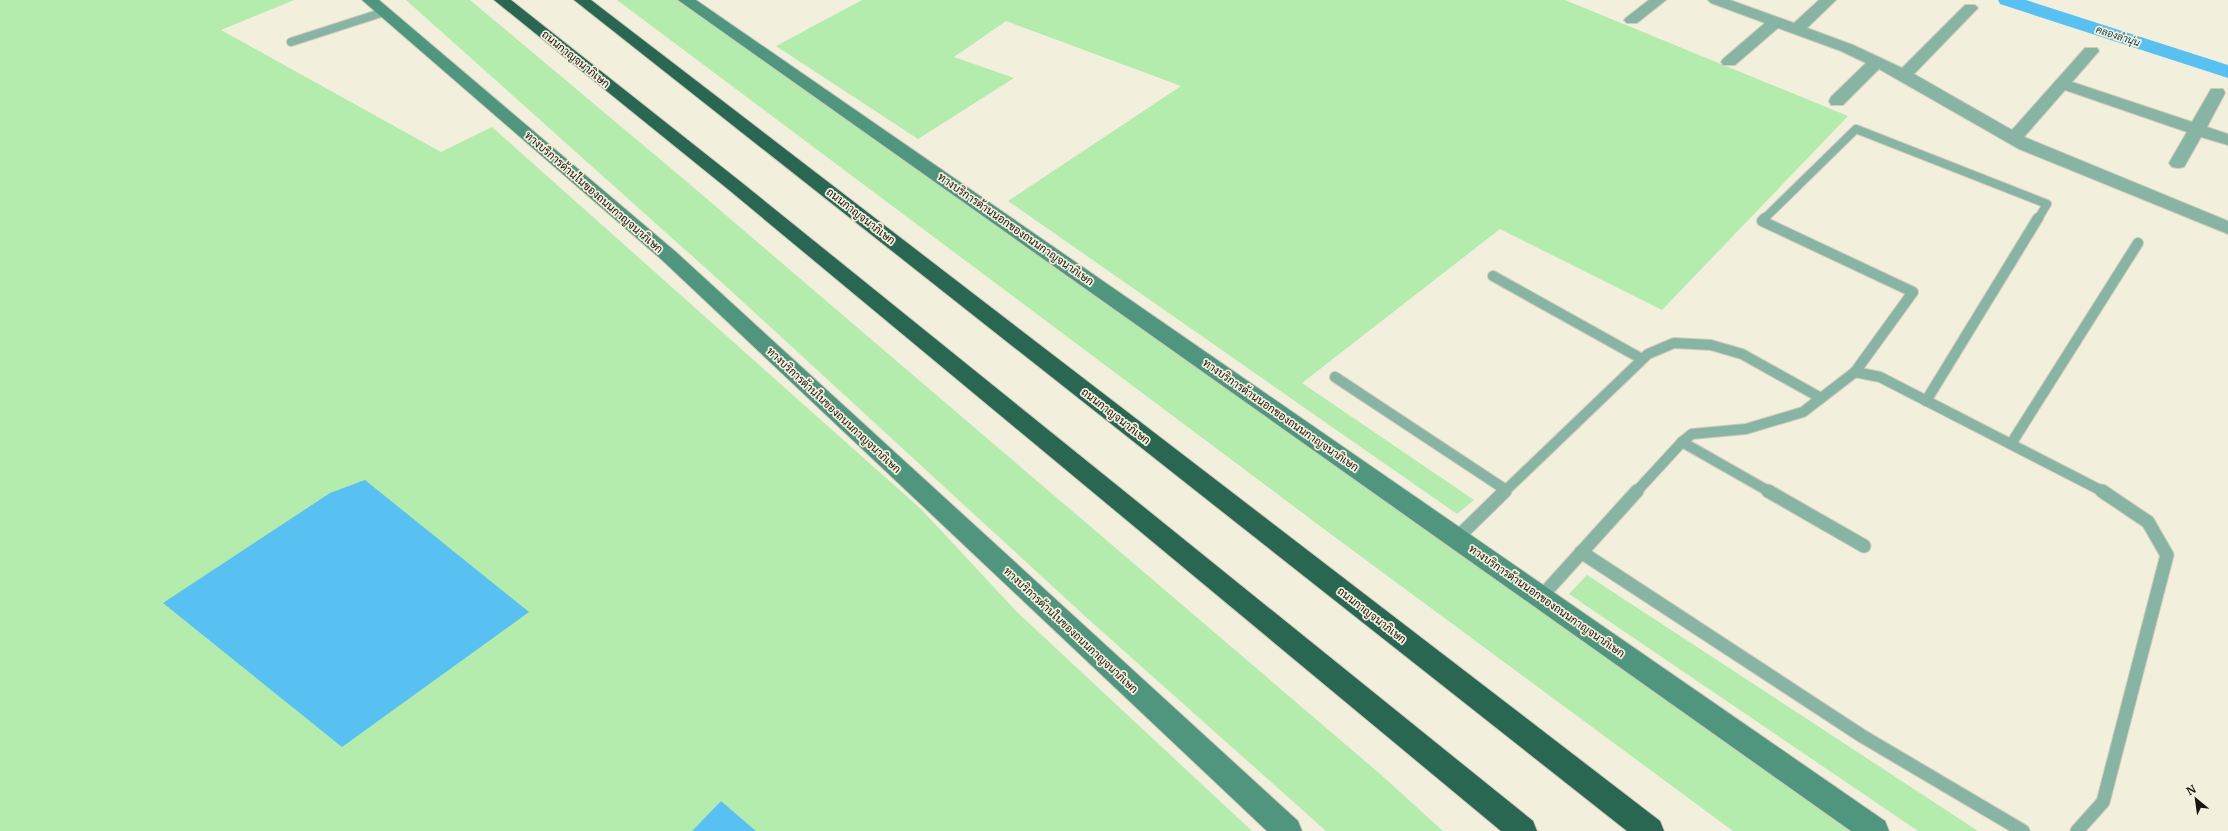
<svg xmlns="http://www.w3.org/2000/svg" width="2228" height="831" viewBox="0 0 2228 831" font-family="Merriweather,Sarabun,serif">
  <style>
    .green { fill: #b3ecad }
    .water { fill: #59c1f1 }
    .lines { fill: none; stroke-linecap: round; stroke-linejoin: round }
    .canal { fill: #59c1f1; fill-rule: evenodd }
    .service-far2-casing { stroke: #d0ccbc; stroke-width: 10 }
    .service-far1-casing { stroke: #d0ccbc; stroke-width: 12 }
    .service-casing { stroke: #d0ccbc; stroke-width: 15 }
    .minor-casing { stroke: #d0ccbc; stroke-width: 2 }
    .secondary-casing { stroke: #d0ccbc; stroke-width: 2 }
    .motorway-casing { stroke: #d0ccbc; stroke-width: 2 }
    .service-far2 { stroke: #88b4a3; stroke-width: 8 }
    .service-far1 { stroke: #88b4a3; stroke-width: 10 }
    .service { stroke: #88b4a3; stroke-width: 13 }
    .minor { fill: #88b4a3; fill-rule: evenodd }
    .secondary { fill: #50967f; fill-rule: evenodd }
    .motorway { fill: #2a6753; fill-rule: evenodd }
    .labels { text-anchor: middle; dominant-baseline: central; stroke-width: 3.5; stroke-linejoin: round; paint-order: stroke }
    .far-water-label { font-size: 10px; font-style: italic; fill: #174358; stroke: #f3efdd }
    .street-label { font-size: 11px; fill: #16150e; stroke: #f3efdd }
  </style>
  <rect width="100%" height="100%" fill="#f3efdd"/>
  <g class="green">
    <polygon points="0,0 294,0 221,30 441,152 492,127 921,509 1017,612 1252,831 756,831 721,801 692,831 0,831"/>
    <polygon points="406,0 470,0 680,176 1379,773 1443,831 1326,831 1087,618 729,289"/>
    <polygon points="617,0 680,0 1853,831 1733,831 1332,535"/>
    <polygon points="862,0 1565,0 1848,116 1662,310 1500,229 1302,383 1474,500 1457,514 1008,201 1181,86 1006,21 954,57 1014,78 918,139 776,46"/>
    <polygon points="1587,575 1978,831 1918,831 1569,594"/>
  </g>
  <g class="water">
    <polygon points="365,480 529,612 342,747 163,603 330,493"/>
    <polygon points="721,801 756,831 692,831"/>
  </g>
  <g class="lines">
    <polygon class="canal" points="1998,0 2026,0 2228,65 2228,78 2000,4"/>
    <g class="service-far2-casing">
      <g id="service-far2">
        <polyline points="291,42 384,12"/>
        <polyline points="1764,219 1856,129 2047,204 2038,219"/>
      </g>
    </g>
    <g class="service-far1-casing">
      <g id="service-far1">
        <polyline points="1765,218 1762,221 1913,292 1855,372"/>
        <polyline points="1493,276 1642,359"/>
        <polyline points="1335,377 1506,490"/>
        <polyline points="1926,401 2038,218"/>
        <polyline points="1682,442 1770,492"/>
        <polyline points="2011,444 2138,243"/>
        <polyline points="1504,492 1648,354 1674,343 1711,345 1742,354 1821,398"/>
        <polyline points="1636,492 1682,442 1692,434 1746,429 1803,412 1855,372 1880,377 2104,492"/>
      </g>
    </g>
    <g class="service-casing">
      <g id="service">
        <polyline points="1768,491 1864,546"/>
        <polyline points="1457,538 1505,491"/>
        <polyline points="1581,552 1862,736 2023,831"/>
        <polyline points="1541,597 1637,491"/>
        <polyline points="2077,831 2103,802 2167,555 2148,522 2102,491"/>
      </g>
    </g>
    <g class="minor-casing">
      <g id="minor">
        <polygon points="1649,0 1666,0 1637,23 1627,23 1624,20 1627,17"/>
        <polygon points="1708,0 1730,0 1794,23 1819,0 1836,0 1807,28 1853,45 1902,68 1965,5 1975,5 1978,8 1975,11 1914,74 2012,130 2085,48 2097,48 2099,51 2072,82 2192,122 2211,89 2223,89 2225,93 2207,127 2228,134 2228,145 2201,137 2184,167 2178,168 2172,167 2169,163 2187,132 2065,90 2024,137 2228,221 2228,234 2019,149 1879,69 1843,105 1831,105 1829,101 1831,97 1866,63 1841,51 1778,28 1735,65 1723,65 1721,62 1723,59 1765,23 1711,3"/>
      </g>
    </g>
    <g class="secondary-casing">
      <g id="secondary">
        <polygon points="362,0 379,0 676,252 1298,821 1302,831 1267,831 662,260"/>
        <polygon points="678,0 696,0 1885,821 1889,831 1851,831"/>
      </g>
    </g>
    <g class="motorway-casing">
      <g id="motorway">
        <polygon points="494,0 511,0 741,182 1533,821 1537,831 1501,831 729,190"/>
        <polygon points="574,0 591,0 1660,821 1664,831 1627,831"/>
      </g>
    </g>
    <use href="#service-far2" class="service-far2"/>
    <use href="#service-far1" class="service-far1"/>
    <use href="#service" class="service"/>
    <use href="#minor" class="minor"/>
    <use href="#secondary" class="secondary"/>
    <use href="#motorway" class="motorway"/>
  </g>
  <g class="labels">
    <g class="far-water-label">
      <text transform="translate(2118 36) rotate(18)">คลองลำนุ่น</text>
    </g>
    <g class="street-label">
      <text transform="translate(576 59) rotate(39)">ถนนกาญจนาภิเษก</text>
      <text transform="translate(594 192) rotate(41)">ทางบริการด้านในของถนนกาญจนาภิเษก</text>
      <text transform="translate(861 216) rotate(38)">ถนนกาญจนาภิเษก</text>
      <text transform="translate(1016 229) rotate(35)">ทางบริการด้านนอกของถนนกาญจนาภิเษก</text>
      <text transform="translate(834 410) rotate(43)">ทางบริการด้านในของถนนกาญจนาภิเษก</text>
      <text transform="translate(1281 415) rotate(35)">ทางบริการด้านนอกของถนนกาญจนาภิเษก</text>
      <text transform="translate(1116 416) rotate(38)">ถนนกาญจนาภิเษก</text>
      <text transform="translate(1547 601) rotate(35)">ทางบริการด้านนอกของถนนกาญจนาภิเษก</text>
      <text transform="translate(1372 615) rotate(38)">ถนนกาญจนาภิเษก</text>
      <text transform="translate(1071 630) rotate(43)">ทางบริการด้านในของถนนกาญจนาภิเษก</text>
    </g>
  </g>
  <g transform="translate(2196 799) rotate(331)" stroke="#f3efdd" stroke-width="3" paint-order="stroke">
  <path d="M0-3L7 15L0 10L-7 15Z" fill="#16150e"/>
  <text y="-6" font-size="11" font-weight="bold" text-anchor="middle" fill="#16150e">N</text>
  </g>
</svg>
